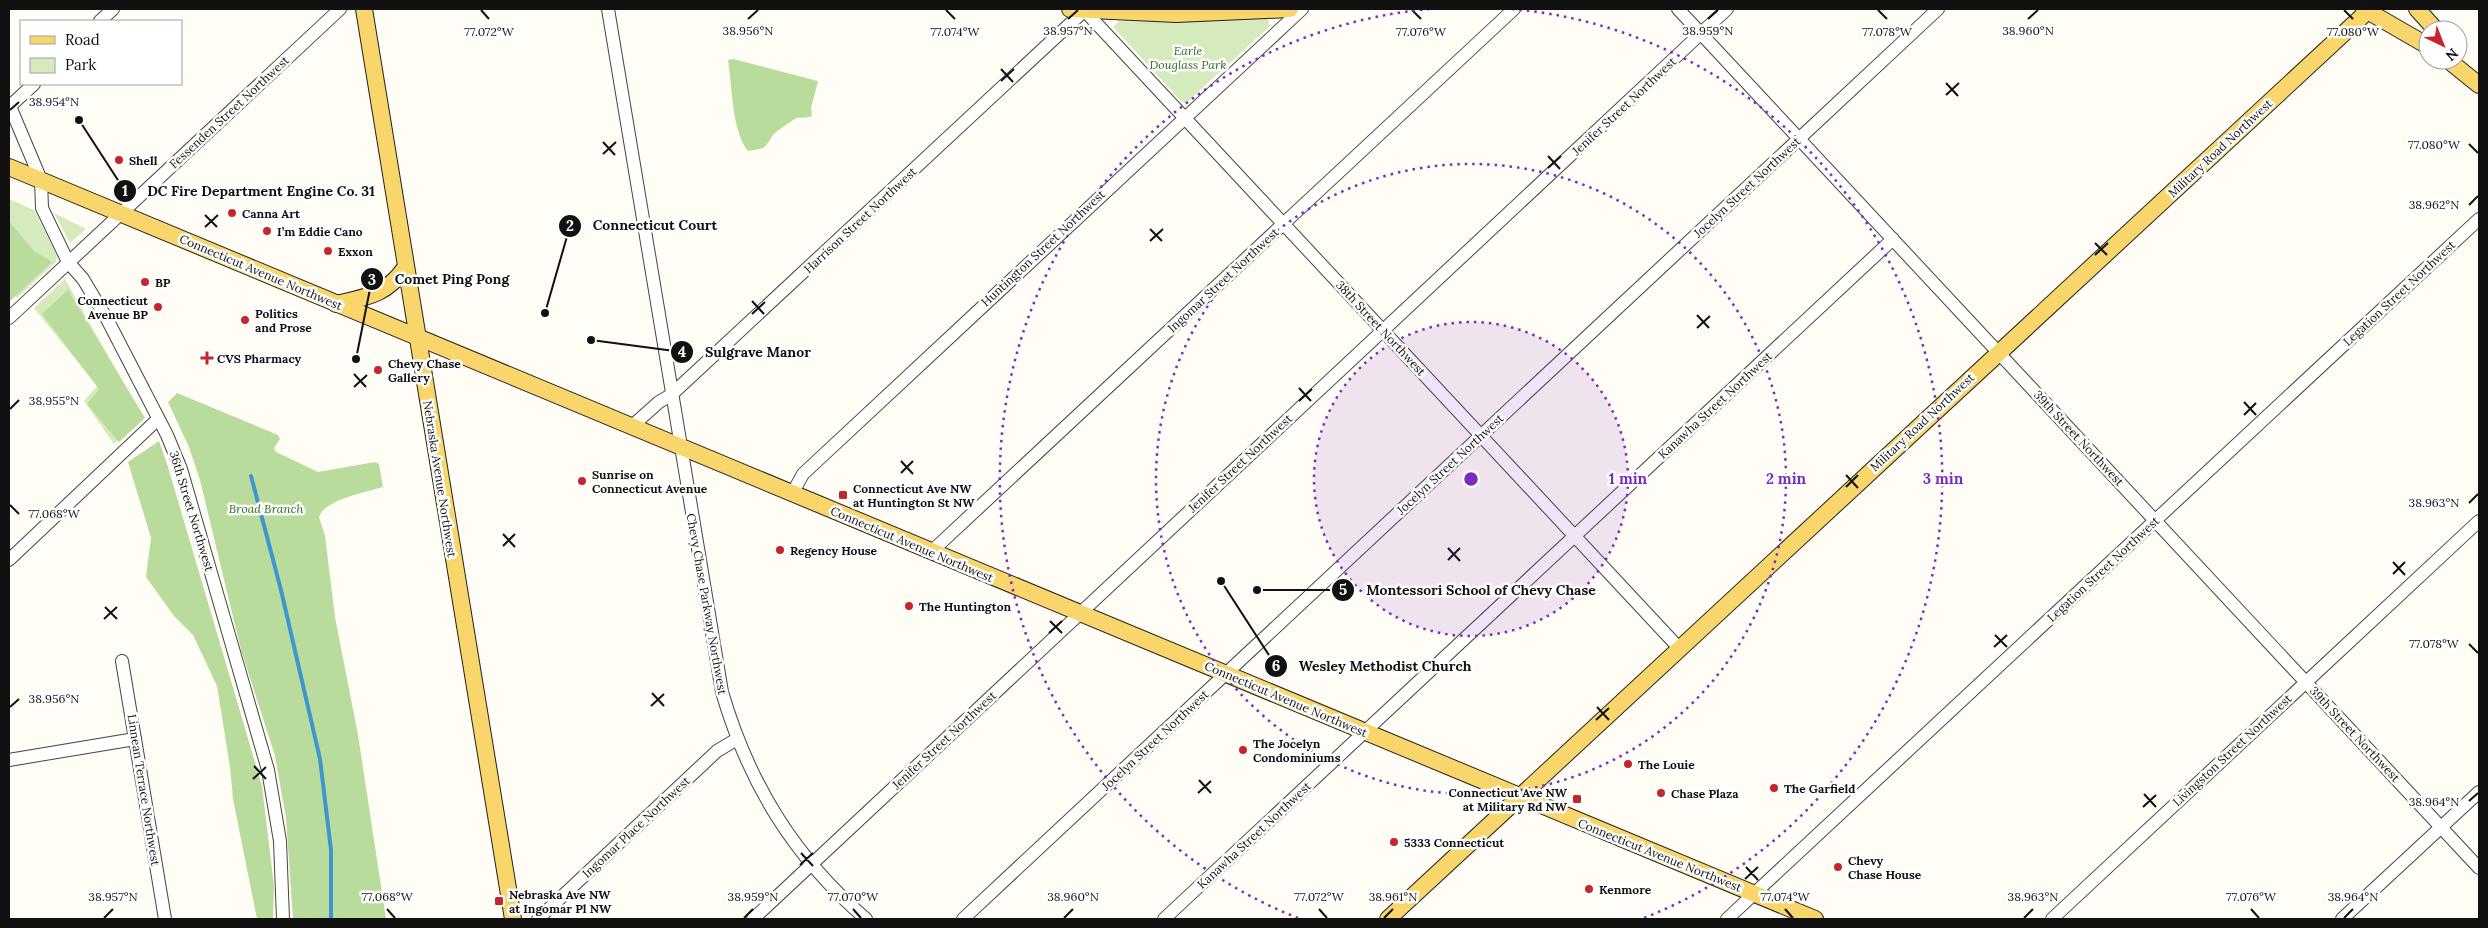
<svg xmlns="http://www.w3.org/2000/svg" width="2488" height="928" viewBox="0 0 2488 928" font-family="Lora,serif">
  <style>
    .green { fill: #d5ebbd }
    .forest { fill: #b9dc9c }
    .lines { fill: none; stroke-linecap: round; stroke-linejoin: round }
    .stream { stroke: #3f96cf; stroke-width: 4 }
    .minor-casing { stroke: #444; stroke-width: 14 }
    .major-casing { stroke: #222; stroke-width: 18 }
    .minor { stroke: #fff; stroke-width: 12 }
    .major { stroke: #f9d66b; stroke-width: 16 }
    .ticks { fill: none; stroke: #111; stroke-width: 2 }
    .ring { fill: none; stroke: #7b2cbf; stroke-width: 2.5; stroke-dasharray: 2.5 5 }
    .poi-dot { fill: #c4262e; stroke: #fff; stroke-width: 2 }
    .labels { text-anchor: middle; dominant-baseline: central; stroke-width: 5; stroke-linejoin: round; paint-order: stroke }
    .park-label { font-size: 12px; font-style: italic; fill: #2f6b1f; stroke: #fff }
    .street-label { font-size: 12px; fill: #111; stroke: #fff }
    .poi-label { font-size: 12px; font-weight: bold; fill: #111; stroke: #fff; text-anchor: start }
    .ticks-label { font-size: 12px; text-anchor: middle; fill: #111; stroke: #fff; stroke-width: 5; stroke-linejoin: round; paint-order: stroke }
    .centre { fill: #7b2cbf; stroke: #fff; stroke-width: 2.5 }
    .ring-label { font-size: 15px; text-anchor: middle; font-weight: bold; fill: #7b2cbf; stroke: #fff; stroke-width: 5; stroke-linejoin: round; paint-order: stroke }
    .leader { fill: none; stroke: #111; stroke-width: 2 }
    .callout-dot { fill: #111; stroke: #fff; stroke-width: 2 }
    .mark-label { font-size: 15px; text-anchor: middle; font-weight: bold; fill: #fff }
    .callout-label { font-size: 14px; text-anchor: middle; font-weight: bold; fill: #111; stroke: #fff; stroke-width: 5; stroke-linejoin: round; paint-order: stroke }
  </style>
  <rect width="100%" height="100%" fill="#fffdf5"/>
  <g class="green">
    <polygon points="1265,18 1269,20 1269,27 1186,103 1181,101 1113,27 1119,21 1184,22"/>
    <polygon points="9,199 34,210 57,256 56,262 17,298 9,288"/>
    <polygon points="54,213 86,229 70,243"/>
    <polygon points="65,279 143,418 114,444 84,401 97,386 34,308"/>
  </g>
  <g class="forest">
    <path d="M733 59 818 81 811 108 812 116C806 119 798 116 793 120 788 124 776 131 773 135 764 149 767 148 748 151 732 132 732 85 728 60Z"/>
    <polygon points="9,221 34,251 52,262 9,302"/>
    <polygon points="68,290 145,418 119,442 87,404 99,389 42,314"/>
    <path d="M177 393 278 435 280 439 274 448 276 452 318 472 375 462 379 464 383 487C366 492 324 500 319 517L325 536 335 617 358 735 386 919H293L286 818 275 756 241 650 200 480 189 447 168 402Z"/>
    <polygon points="159,441 168,467 262,786 274,886 273,919 257,919 233,799 230,767 217,686 193,635 174,616 146,577 151,538 128,462"/>
  </g>
  <g class="lines">
    <polyline class="stream" points="251,476 281,590 320,759 331,850 331,919"/>
    <g class="minor-casing">
      <g id="minor">
        <path d="M608 9 722 692C749 784 794 857 866 919"/>
        <polyline points="1083,9 1679,648"/>
        <polyline points="1678,9 2479,868"/>
        <polyline points="100,21 113,9"/>
        <polyline points="9,104 41,180 42,208 68,262 83,279 107,319 167,435 181,469 268,770 280,841 283,919"/>
        <polyline points="9,107 34,84"/>
        <polyline points="9,318 340,9"/>
        <polyline points="631,427 659,402 671,395 1086,9"/>
        <polyline points="792,494 803,474 1302,9"/>
        <polyline points="931,552 1514,9"/>
        <polyline points="9,560 158,419"/>
        <polyline points="122,661 165,919"/>
        <polyline points="9,760 135,739"/>
        <polyline points="538,919 717,751 737,739"/>
        <polyline points="753,919 1727,9"/>
        <polyline points="963,919 1938,9"/>
        <polyline points="1164,919 1893,239"/>
        <polyline points="1727,919 2479,219"/>
        <polyline points="2052,919 2479,521"/>
        <polyline points="2342,919 2479,792"/>
      </g>
    </g>
    <g class="major-casing">
      <g id="major">
        <polyline points="364,9 513,919"/>
        <polyline points="1070,9 1176,14 1290,9"/>
        <polyline points="2364,9 2428,46"/>
        <polyline points="2417,9 2436,30"/>
        <polyline points="2448,60 2479,85"/>
        <polyline points="9,167 1815,919"/>
        <path d="M336 304C367 297 386 295 405 268"/>
        <polyline points="1388,919 2370,9"/>
      </g>
    </g>
    <use href="#minor" class="minor"/>
    <use href="#major" class="major"/>
  </g>
  <path class="ticks" d="M481 10 489 19M946 10 955 19M1412 10 1421 19M1878 10 1887 19M2344 10 2353 19M748 19 758 10M1068 19 1078 10M1708 19 1718 10M2028 19 2038 10M1001 69 1013 82M1001 81 1014 69M1946 83 1958 96M1946 95 1959 83M10 110 19 102M603 142 615 155M2469 144 2478 153M603 154 616 142M1548 156 1560 169M1548 168 1561 156M2469 205 2478 196M205 215 217 227M205 227 218 215M1150 229 1162 241M1150 241 1163 229M2095 243 2107 255M2095 255 2108 243M752 301 764 314M752 314 765 302M1697 315 1709 328M1697 328 1710 316M354 374 366 387M354 387 367 375M1299 388 1311 401M1299 401 1312 389M2244 402 2256 415M10 409 19 400M2244 415 2256 403M901 461 913 474M901 473 913 461M1846 475 1858 488M1846 487 1858 475M2469 503 2478 494M10 505 19 514M503 534 515 547M503 546 515 534M1448 548 1460 561M1448 560 1460 548M2393 562 2405 575M2393 574 2405 562M105 607 117 619M104 619 117 607M1050 621 1062 633M1049 633 1062 621M1995 635 2007 647M2469 644 2478 653M1994 647 2007 635M652 693 664 706M651 706 664 694M10 707 19 699M1597 707 1609 720M1596 720 1609 708M254 766 266 779M253 779 266 767M1199 780 1211 793M1198 793 1211 781M2144 794 2156 807M2469 801 2478 793M2143 807 2156 795M801 853 813 866M800 865 813 853M1746 867 1758 880M1745 879 1758 867M387 909 395 918M853 909 861 918M1319 909 1327 918M1785 909 1793 918M2251 909 2259 918M104 918 113 909M744 918 753 909M1064 918 1073 909M1384 918 1393 909M2024 918 2033 909M2344 918 2353 909"/>
  <circle cx="1471" cy="479" r="157" fill="#7b2cbf" fill-opacity=".12"/>
  <g class="ring">
    <circle cx="1471" cy="479" r="157"/>
    <circle cx="1471" cy="479" r="315"/>
    <path d="M1298 918A472 472 0 0 1 1430 9M1512 9A472 472 0 0 1 1644 918"/>
  </g>
  <g class="poi-dot">
    <circle cx="119" cy="160" r="5"/>
    <circle cx="232" cy="213" r="5"/>
    <circle cx="267" cy="231" r="5"/>
    <circle cx="328" cy="251" r="5"/>
    <circle cx="145" cy="282" r="5"/>
    <circle cx="158" cy="307" r="5"/>
    <circle cx="245" cy="320" r="5"/>
    <path d="M204.5 350.5h5v5h5v5h-5v5h-5v-5h-5v-5h5z"/>
    <circle cx="378" cy="370" r="5"/>
    <circle cx="582" cy="481" r="5"/>
    <rect x="838" y="490" width="10" height="10" rx="2.5"/>
    <circle cx="780" cy="550" r="5"/>
    <circle cx="909" cy="606" r="5"/>
    <circle cx="1243" cy="750" r="5"/>
    <circle cx="1628" cy="764" r="5"/>
    <circle cx="1774" cy="788" r="5"/>
    <circle cx="1661" cy="793" r="5"/>
    <rect x="1572" y="794" width="10" height="10" rx="2.5"/>
    <circle cx="1394" cy="842" r="5"/>
    <circle cx="1838" cy="867" r="5"/>
    <circle cx="1589" cy="889" r="5"/>
    <rect x="494" y="896" width="10" height="10" rx="2.5"/>
  </g>
  <g class="labels">
    <g class="park-label">
      <text x="1188" y="50">Earle<tspan x="1188" dy="14">Douglass Park</tspan></text>
      <text x="266" y="508">Broad Branch</text>
    </g>
    <g class="street-label">
      <text transform="translate(1624 106) rotate(-43)">Jenifer Street Northwest</text>
      <text transform="translate(229 112) rotate(-43)">Fessenden Street Northwest</text>
      <text transform="translate(2220 148) rotate(-43)">Military Road Northwest</text>
      <text transform="translate(1747 187) rotate(-43)">Jocelyn Street Northwest</text>
      <text transform="translate(860 220) rotate(-43)">Harrison Street Northwest</text>
      <text transform="translate(1043 248) rotate(-43)">Huntington Street Northwest</text>
      <text transform="translate(261 272) rotate(23)">Connecticut Avenue Northwest</text>
      <text transform="translate(1223 280) rotate(-43)">Ingomar Street Northwest</text>
      <text transform="translate(2399 293) rotate(-43)">Legation Street Northwest</text>
      <text transform="translate(1381 328) rotate(47)">38th Street Northwest</text>
      <text transform="translate(1715 405) rotate(-43)">Kanawha Street Northwest</text>
      <text transform="translate(1922 422) rotate(-43)">Military Road Northwest</text>
      <text transform="translate(2079 438) rotate(47)">39th Street Northwest</text>
      <text transform="translate(1240 463) rotate(-43)">Jenifer Street Northwest</text>
      <text transform="translate(1450 464) rotate(-43)">Jocelyn Street Northwest</text>
      <text transform="translate(440 479) rotate(81)">Nebraska Avenue Northwest</text>
      <text transform="translate(192 511) rotate(73)">36th Street Northwest</text>
      <text transform="translate(912 544) rotate(23)">Connecticut Avenue Northwest</text>
      <text transform="translate(2103 569) rotate(-43)">Legation Street Northwest</text>
      <text transform="translate(707 604) rotate(80)">Chevy Chase Parkway Northwest</text>
      <text transform="translate(1286 699) rotate(23)">Connecticut Avenue Northwest</text>
      <text transform="translate(2355 734) rotate(47)">39th Street Northwest</text>
      <text transform="translate(944 740) rotate(-43)">Jenifer Street Northwest</text>
      <text transform="translate(1155 740) rotate(-43)">Jocelyn Street Northwest</text>
      <text transform="translate(2232 750) rotate(-43)">Livingston Street Northwest</text>
      <text transform="translate(144 790) rotate(81)">Linnean Terrace Northwest</text>
      <text transform="translate(636 827) rotate(-43)">Ingomar Place Northwest</text>
      <text transform="translate(1254 835) rotate(-43)">Kanawha Street Northwest</text>
      <text transform="translate(1660 855) rotate(22)">Connecticut Avenue Northwest</text>
    </g>
    <g class="poi-label">
      <text x="129" y="160">Shell</text>
      <text x="242" y="213">Canna Art</text>
      <text x="277" y="231">I’m Eddie Cano</text>
      <text x="338" y="251">Exxon</text>
      <text x="155" y="282">BP</text>
      <text x="148" y="300" text-anchor="end">Connecticut<tspan x="148" dy="14">Avenue BP</tspan></text>
      <text x="255" y="313">Politics<tspan x="255" dy="14">and Prose</tspan></text>
      <text x="217" y="358">CVS Pharmacy</text>
      <text x="388" y="363">Chevy Chase<tspan x="388" dy="14">Gallery</tspan></text>
      <text x="592" y="474">Sunrise on<tspan x="592" dy="14">Connecticut Avenue</tspan></text>
      <text x="853" y="488">Connecticut Ave NW<tspan x="853" dy="14">at Huntington St NW</tspan></text>
      <text x="790" y="550">Regency House</text>
      <text x="919" y="606">The Huntington</text>
      <text x="1253" y="743">The Jocelyn<tspan x="1253" dy="14">Condominiums</tspan></text>
      <text x="1638" y="764">The Louie</text>
      <text x="1784" y="788">The Garfield</text>
      <text x="1567" y="792" text-anchor="end">Connecticut Ave NW<tspan x="1567" dy="14">at Military Rd NW</tspan></text>
      <text x="1671" y="793">Chase Plaza</text>
      <text x="1404" y="842">5333 Connecticut</text>
      <text x="1848" y="860">Chevy<tspan x="1848" dy="14">Chase House</tspan></text>
      <text x="1599" y="889">Kenmore</text>
      <text x="509" y="894">Nebraska Ave NW<tspan x="509" dy="14">at Ingomar Pl NW</tspan></text>
    </g>
  </g>
  <g class="ticks-label">
    <text x="748" y="35">38.956°N</text>
    <text x="1068" y="35">38.957°N</text>
    <text x="1708" y="35">38.959°N</text>
    <text x="2028" y="35">38.960°N</text>
    <text x="489" y="36">77.072°W</text>
    <text x="955" y="36">77.074°W</text>
    <text x="1421" y="36">77.076°W</text>
    <text x="1887" y="36">77.078°W</text>
    <text x="2353" y="36">77.080°W</text>
    <text x="54" y="106">38.954°N</text>
    <text x="2434" y="149">77.080°W</text>
    <text x="2434" y="209">38.962°N</text>
    <text x="54" y="405">38.955°N</text>
    <text x="2434" y="507">38.963°N</text>
    <text x="54" y="518">77.068°W</text>
    <text x="2434" y="648">77.078°W</text>
    <text x="54" y="703">38.956°N</text>
    <text x="2434" y="806">38.964°N</text>
    <text x="387" y="901">77.068°W</text>
    <text x="853" y="901">77.070°W</text>
    <text x="1319" y="901">77.072°W</text>
    <text x="1785" y="901">77.074°W</text>
    <text x="2251" y="901">77.076°W</text>
    <text x="113" y="901">38.957°N</text>
    <text x="753" y="901">38.959°N</text>
    <text x="1073" y="901">38.960°N</text>
    <text x="1393" y="901">38.961°N</text>
    <text x="2033" y="901">38.963°N</text>
    <text x="2353" y="901">38.964°N</text>
  </g>
  <circle cx="1471" cy="479" r="8" class="centre"/>
  <g class="ring-label">
    <text x="1628" y="484">1 min</text>
    <text x="1786" y="484">2 min</text>
    <text x="1943" y="484">3 min</text>
  </g>
  <path class="leader" d="M79 120L125 191M545 313L570 226M356 359L372 279M591 340L682 352M1257 590L1343 590M1221 581L1276 666"/>
  <g class="callout-dot">
    <circle cx="79" cy="120" r="5"/>
    <circle cx="545" cy="313" r="5"/>
    <circle cx="356" cy="359" r="5"/>
    <circle cx="591" cy="340" r="5"/>
    <circle cx="1257" cy="590" r="5"/>
    <circle cx="1221" cy="581" r="5"/>
    <circle cx="125" cy="191" r="12"/>
    <circle cx="570" cy="226" r="12"/>
    <circle cx="372" cy="279" r="12"/>
    <circle cx="682" cy="352" r="12"/>
    <circle cx="1343" cy="590" r="12"/>
    <circle cx="1276" cy="666" r="12"/>
  </g>
  <g class="mark-label">
    <text x="125" y="196">1</text>
    <text x="570" y="231">2</text>
    <text x="372" y="285">3</text>
    <text x="682" y="357">4</text>
    <text x="1343" y="595">5</text>
    <text x="1276" y="671">6</text>
  </g>
  <g class="callout-label">
    <text x="261" y="196">DC Fire Department Engine Co. 31</text>
    <text x="655" y="230">Connecticut Court</text>
    <text x="452" y="284">Comet Ping Pong</text>
    <text x="758" y="357">Sulgrave Manor</text>
    <text x="1481" y="595">Montessori School of Chevy Chase</text>
    <text x="1385" y="671">Wesley Methodist Church</text>
  </g>
  <rect width="2488" height="928" fill="none" stroke="#111111" stroke-width="20"/>
  <rect x="20" y="20" width="162" height="65" fill="#ffffff" stroke="#a0a0a0"/>
  <rect x="30" y="36" width="25" height="8" fill="#f9d66b" stroke="#a0a0a0"/>
  <text x="65" y="45" font-size="15" fill="#111111">Road</text>
  <rect x="30" y="58" width="25" height="15" fill="#d5ebbd" stroke="#a0a0a0"/>
  <text x="65" y="70" font-size="15" fill="#111111">Park</text>
  <g transform="translate(2443 45) rotate(137)"><circle r="24" fill="#ffffff" stroke="#a0a0a0"/>
  <path d="M0-4L9 19L0 12L-9 19Z" fill="#c4262e"/>
  <text y="-8" font-size="14" font-weight="bold" text-anchor="middle" fill="#111111">N</text>
  </g>
</svg>
